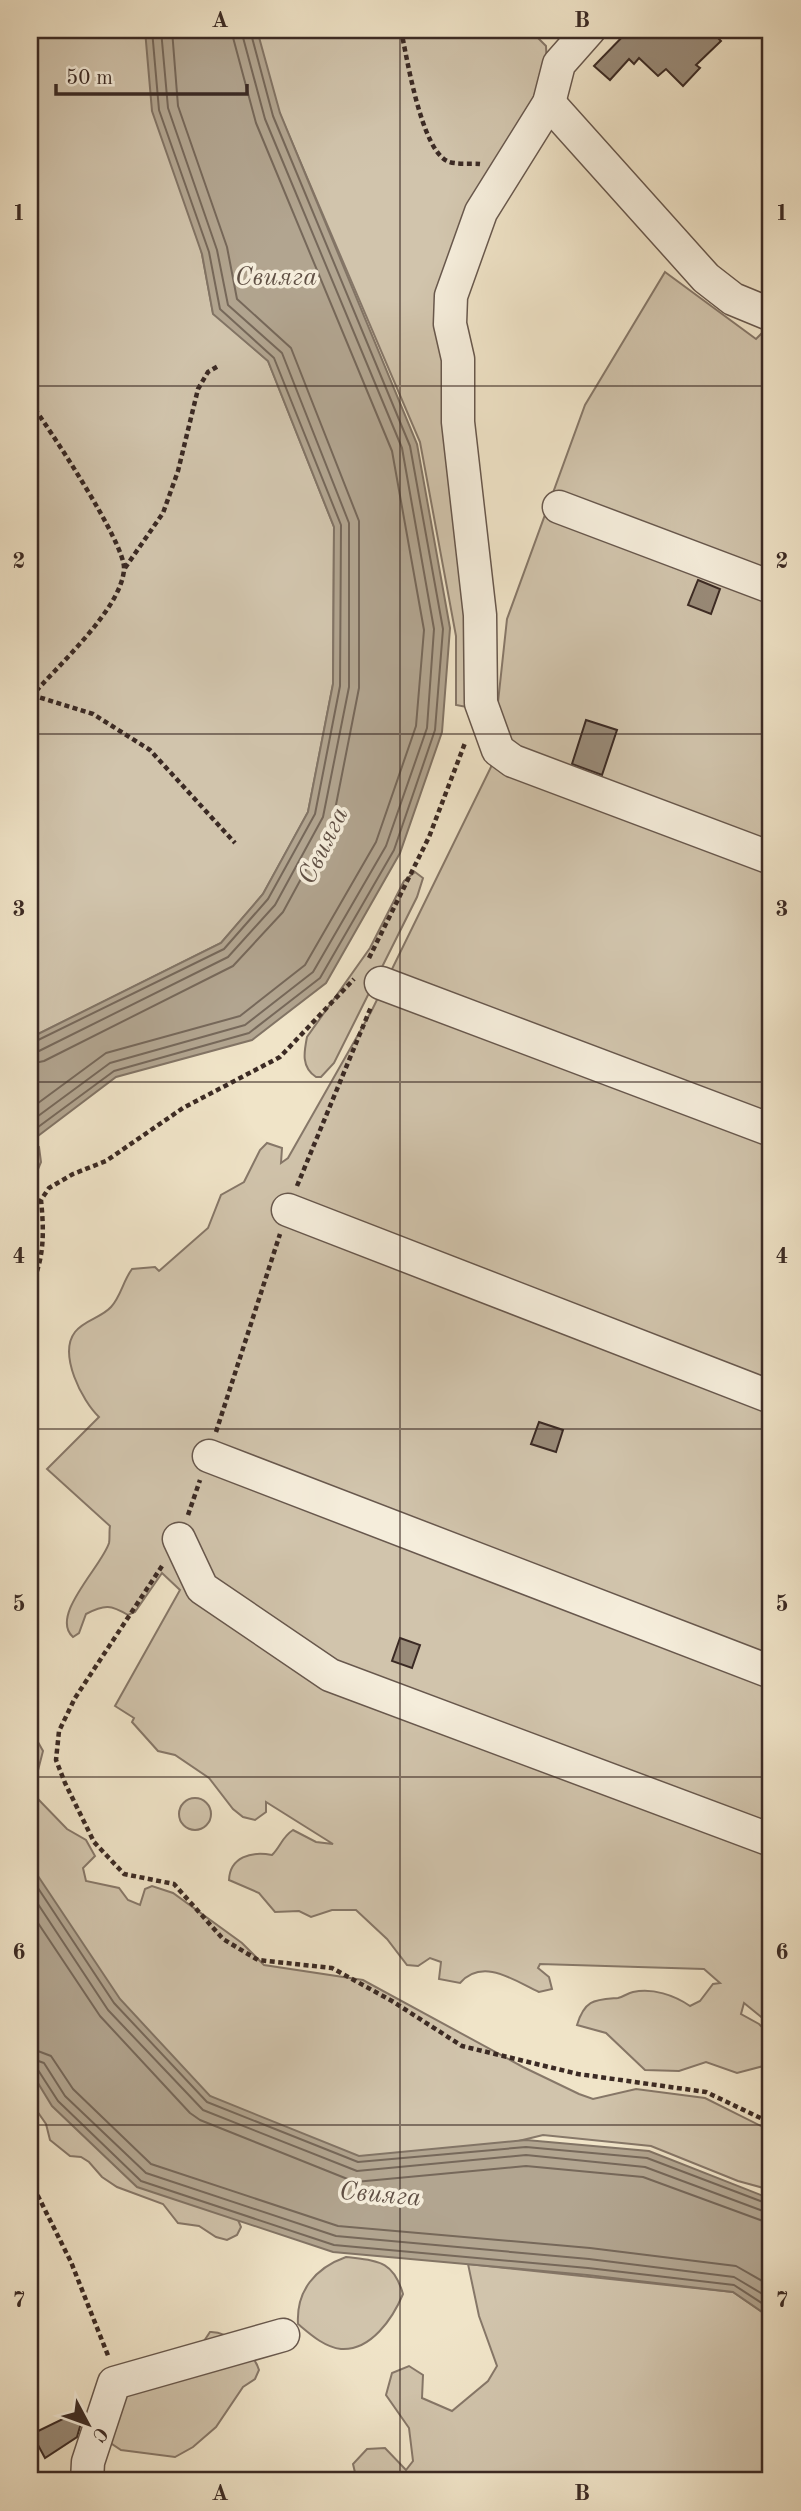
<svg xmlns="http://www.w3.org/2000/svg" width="801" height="2511" viewBox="0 0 801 2511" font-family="'Old Standard TT',serif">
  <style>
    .green { fill: #d1c4ac; stroke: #867768; stroke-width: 2 }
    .water { fill: #b2a590; stroke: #827465; stroke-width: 2 }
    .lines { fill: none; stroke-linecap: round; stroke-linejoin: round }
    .shore { stroke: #76685a; stroke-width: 2 }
    .building { fill: #998b79; stroke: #3b2a24; stroke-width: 2 }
    .minor-casing { stroke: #68584d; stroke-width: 35 }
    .path { stroke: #3b2a24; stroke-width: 4.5; stroke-dasharray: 5 3.5; stroke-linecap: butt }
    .minor { stroke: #f5eddb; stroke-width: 32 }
    .grid { fill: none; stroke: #3b2a24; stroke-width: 2; stroke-opacity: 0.55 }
    .labels { text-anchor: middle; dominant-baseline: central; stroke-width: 7; stroke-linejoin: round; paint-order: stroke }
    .water-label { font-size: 26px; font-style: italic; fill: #5f4f44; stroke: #f5eddb }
    .neatline { fill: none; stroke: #3b2a24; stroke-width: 2.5 }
    .grid-label { font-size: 23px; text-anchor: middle; font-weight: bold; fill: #3b2a24 }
  </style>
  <rect width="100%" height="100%" fill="#f0e4c8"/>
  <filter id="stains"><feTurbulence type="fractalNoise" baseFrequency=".00286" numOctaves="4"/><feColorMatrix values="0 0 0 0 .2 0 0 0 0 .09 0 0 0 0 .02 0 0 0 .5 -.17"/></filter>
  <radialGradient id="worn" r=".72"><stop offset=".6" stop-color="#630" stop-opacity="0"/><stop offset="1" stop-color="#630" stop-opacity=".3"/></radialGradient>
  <g class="green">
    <polygon points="30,30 145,30 202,254 213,313 268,361 334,527 333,684 308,812 263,894 221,943 30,1038"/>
    <polygon points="244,30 530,30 546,46 547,70 531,115 447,277 472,708 456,705 456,636 420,442"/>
    <path d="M665 272 756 339 771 324V2025L744 2003 741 2014 759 2024 771 2036V2064L737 2073 706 2062 679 2071 645 2070 606 2033 577 2025C585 1999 595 2000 618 1998 623 1997 628 1993 633 1992 653 1988 674 1995 690 2006L700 2001 713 1984 720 1983 704 1969 540 1964 538 1968 549 1977 552 1989 539 1992C515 1981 483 1957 460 1983L439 1979 441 1962 430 1958 418 1966 407 1965 387 1939 356 1910H332L311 1917 299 1911 275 1912 259 1893 229 1880C230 1857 251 1851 272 1855 281 1846 282 1837 293 1830L316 1842 333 1844 266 1802V1812L255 1820 243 1817 233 1809 209 1778 175 1755 158 1751 132 1722 134 1718 115 1706 180 1590 162 1573 135 1612 128 1615C111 1605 105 1604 86 1614L79 1633 73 1637C49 1616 102 1566 109 1543 110 1538 109 1531 110 1526L47 1469 99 1417C82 1401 58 1354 75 1332 84 1320 101 1318 111 1307 121 1296 123 1281 132 1269L155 1267 159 1271 208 1228 221 1195 244 1182 260 1150 267 1143 282 1148 281 1163 288 1158 371 1012 491 767 507 619 585 405Z"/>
    <path d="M415 872 423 878 417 897 334 1063 321 1077H316C301 1067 304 1052 307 1037L370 948 404 881Z"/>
    <polygon points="30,1142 39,1147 41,1162 30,1188"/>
    <polygon points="30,1728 43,1751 35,1782 37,1798 67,1829 86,1840 95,1856 83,1868 86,1881 119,1888 128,1900 140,1905 145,1889 152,1886 173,1893 242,1943 264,1965 363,1980 523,2067 579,2094 593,2099 636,2089 705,2098 771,2131 771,2190 738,2181 651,2146 543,2135 462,2155 351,2158 238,2115 167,2067 30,1874"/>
    <circle cx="195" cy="1814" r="16"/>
    <polygon points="30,2057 233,2208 241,2227 237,2235 227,2240 216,2237 199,2226 178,2223 163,2204 117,2187 102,2177 89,2162 81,2157 70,2156 50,2140 46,2124 30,2101"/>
    <path d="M346 2257C378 2261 393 2260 403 2294 393 2318 371 2351 341 2349 324 2347 310 2334 298 2324 296 2291 315 2268 346 2257Z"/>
    <polygon points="468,2264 733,2292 771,2318 771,2481 357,2481 353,2464 367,2449 385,2448 406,2470 413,2461 409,2428 386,2395 392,2373 409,2366 423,2375 422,2398 452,2411 488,2381 497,2366 479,2316"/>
    <path d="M210 2332C228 2331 254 2353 259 2370L255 2379 243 2387 216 2427 193 2447 175 2457 121 2450 109 2442 91 2405 96 2391 204 2341Z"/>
  </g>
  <g class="water">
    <polygon points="145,30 257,30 280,113 417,444 450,628 442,732 400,853 326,983 252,1040 116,1077 30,1142 30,1038 221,943 263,894 308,812 333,684 334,527 268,361 213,314 202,254 152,111"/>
    <polygon points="30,1864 120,1999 210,2096 359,2156 526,2140 649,2151 771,2199 771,2318 733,2292 587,2275 333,2252 137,2187 52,2106 30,2070"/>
  </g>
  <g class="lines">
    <g class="shore">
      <polyline points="30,1044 224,949 268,899 315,814 340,686 341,525 274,358 220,309 209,252 159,110 152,30"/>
      <polyline points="30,1053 39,1051 228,957 275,905 323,817 349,687 349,523 282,353 228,305 217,250 168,108 161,30"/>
      <polyline points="30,1064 44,1061 233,966 283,912 333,820 359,688 359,521 291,348 237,299 227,247 178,106 172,30"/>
      <polyline points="30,1109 106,1053 240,1016 305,965 376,842 416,726 424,630 392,451 256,123 231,30"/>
      <polyline points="30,1122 110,1063 245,1025 313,972 386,846 427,728 434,629 402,448 265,119 241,30"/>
      <polyline points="30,1133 114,1071 249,1033 320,978 394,850 435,730 443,629 410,446 273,116 250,30"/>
      <polyline points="30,1876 114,2003 207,2102 358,2162 526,2147 647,2158 771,2205"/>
      <polyline points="30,1892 108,2010 203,2110 357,2171 526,2155 645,2167 771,2214"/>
      <polyline points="30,1911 100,2016 190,2113 200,2120 355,2182 526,2166 643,2177 771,2224"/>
      <polyline points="30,2048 51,2056 73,2089 151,2164 338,2226 590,2248 736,2266 771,2286"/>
      <polyline points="30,2058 44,2063 65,2096 146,2173 336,2236 589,2259 734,2277 771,2299"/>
      <polyline points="30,2067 38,2070 58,2101 141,2181 334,2245 588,2268 734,2285 771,2309"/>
    </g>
  </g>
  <g class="building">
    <polygon points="629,30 710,30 721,41 696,65 700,68 683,86 666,69 658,76 639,58 634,64 629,59 610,80 594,66"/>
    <polygon points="698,580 720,589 711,614 688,605"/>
    <polygon points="586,720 617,730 602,775 572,764"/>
    <polygon points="539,1422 563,1430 556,1452 531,1444"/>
    <polygon points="400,1638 420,1645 412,1668 392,1661"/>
    <polygon points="75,2413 81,2423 77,2437 45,2458 32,2434"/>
  </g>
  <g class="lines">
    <g class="minor-casing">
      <g id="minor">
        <polyline points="589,30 559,64 549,103 481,212 451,296 450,324 458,359 458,422 480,615 481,703 498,750 513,761 771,858"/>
        <polyline points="549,103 706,278 733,299 767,313 771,310"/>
        <polyline points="559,507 771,587"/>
        <polyline points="381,983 771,1130"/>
        <polyline points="288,1210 771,1397"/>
        <polyline points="209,1456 771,1672"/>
        <polyline points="179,1539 202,1588 330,1675 771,1840"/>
        <polyline points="87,2481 88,2462 114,2383 283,2335"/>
      </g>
    </g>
    <g class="path">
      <path d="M401 30C407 58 421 148 447 161 455 165 471 163 480 164"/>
      <path d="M30 402C48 427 126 544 124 569 122 609 55 668 30 698"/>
      <polyline points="125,568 163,513 178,471 198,389 208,372 220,365"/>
      <polyline points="32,695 93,714 150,750 235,843"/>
      <polyline points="369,958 429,837 465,743"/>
      <polyline points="297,1186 371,1007"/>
      <path d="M30 1287C45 1260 44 1230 41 1200L49 1188 73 1174 106 1161 183 1108 280 1057 354 979"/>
      <polyline points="216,1432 280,1234"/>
      <polyline points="30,1515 36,1518"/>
      <polyline points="188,1515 200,1480"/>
      <polyline points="162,1566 75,1698 59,1731 56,1760 65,1783 94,1842 124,1874 174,1884 223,1939 258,1960 332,1968 392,2001 462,2046 578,2074 706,2092 771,2123"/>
      <polyline points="30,2180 71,2262 109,2358"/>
      <polyline points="767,2481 771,2480"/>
    </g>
    <use href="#minor" class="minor"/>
  </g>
  <path class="grid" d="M400 30V2481M30 386H771M30 734H771M30 1082H771M30 1429H771M30 1777H771M30 2125H771"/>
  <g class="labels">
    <g class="water-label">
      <text x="276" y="278">Свияга</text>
      <text transform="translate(324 846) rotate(-64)">Свияга</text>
      <text transform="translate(380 2195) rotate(5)">Свияга</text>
    </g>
  </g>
  <rect width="801" height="2511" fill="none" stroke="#f0e4c8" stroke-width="77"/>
  <g transform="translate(88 2424) rotate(131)" stroke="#f5eddb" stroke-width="5" paint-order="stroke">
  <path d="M0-5L12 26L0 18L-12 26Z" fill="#3b2a24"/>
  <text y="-10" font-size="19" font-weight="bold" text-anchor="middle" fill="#3b2a24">С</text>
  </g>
  <path d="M56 84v10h191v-10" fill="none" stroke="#3b2a24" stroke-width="3.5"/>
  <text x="66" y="84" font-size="21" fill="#3b2a24" stroke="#f5eddb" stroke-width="5" paint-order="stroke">50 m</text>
  <rect x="38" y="38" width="724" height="2434" class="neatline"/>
  <g class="grid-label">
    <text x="220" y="27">A</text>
    <text x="582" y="27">B</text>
    <text x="19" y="220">1</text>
    <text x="782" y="220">1</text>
    <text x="19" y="568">2</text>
    <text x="782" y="568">2</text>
    <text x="19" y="916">3</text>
    <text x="782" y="916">3</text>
    <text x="19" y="1263">4</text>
    <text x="782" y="1263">4</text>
    <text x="19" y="1611">5</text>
    <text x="782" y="1611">5</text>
    <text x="19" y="1959">6</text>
    <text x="782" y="1959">6</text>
    <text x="19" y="2307">7</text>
    <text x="782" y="2307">7</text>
    <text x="220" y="2500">A</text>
    <text x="582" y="2500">B</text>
  </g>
  <rect width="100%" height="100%" filter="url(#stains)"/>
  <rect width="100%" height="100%" fill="url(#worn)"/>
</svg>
